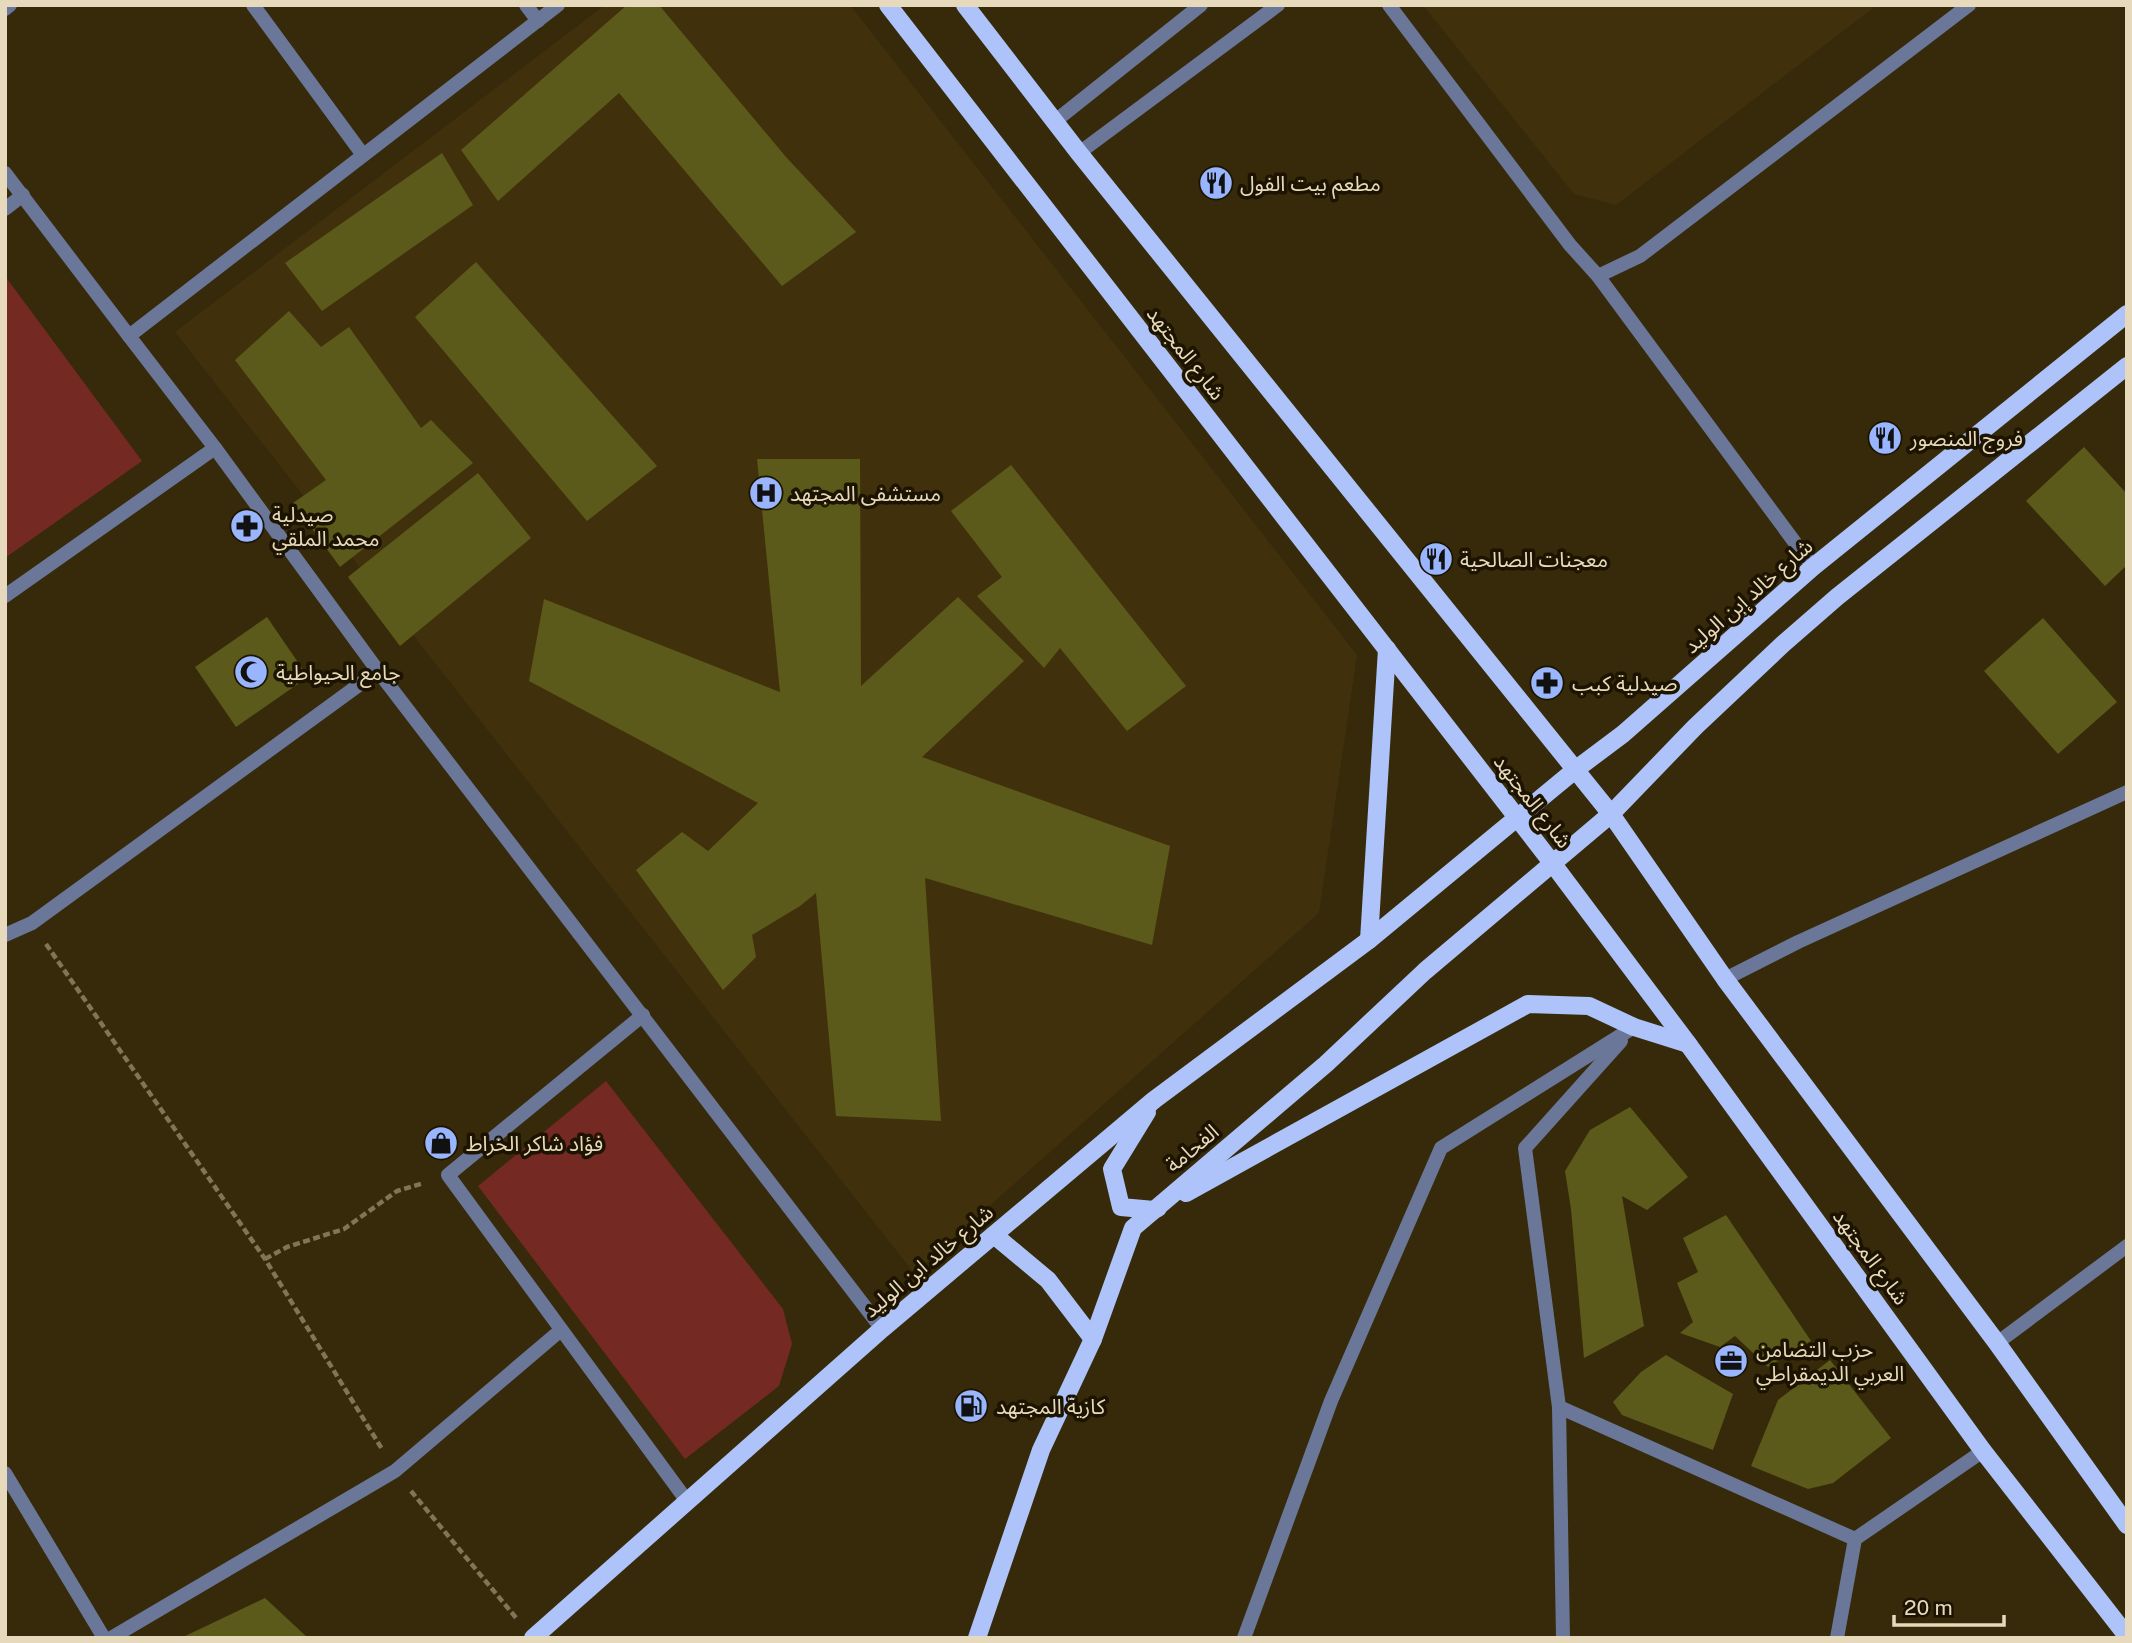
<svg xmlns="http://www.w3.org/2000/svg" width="2132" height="1643" viewBox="0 0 2132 1643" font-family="'Public Sans','Noto Sans Arabic',sans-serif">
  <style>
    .built { fill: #40310c }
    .green { fill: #742923 }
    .building { fill: #5c5a1a }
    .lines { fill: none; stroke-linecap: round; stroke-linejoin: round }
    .path { stroke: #817556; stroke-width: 4.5; stroke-dasharray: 7 3.5; stroke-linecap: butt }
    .minor { stroke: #6a7798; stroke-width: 14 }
    .primary { stroke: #adc3f9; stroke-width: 18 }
    .labels { text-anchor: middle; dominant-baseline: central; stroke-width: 7; stroke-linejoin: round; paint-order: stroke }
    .poi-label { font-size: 21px; fill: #e7dabc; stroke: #1c1300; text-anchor: start }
    .street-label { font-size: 21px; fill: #e7dabc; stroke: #1c1300 }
  </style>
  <rect width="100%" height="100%" fill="#362a0a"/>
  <g class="built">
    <polygon points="605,5 850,5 1357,655 1319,913 914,1273 175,332"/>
    <polygon points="1423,5 1877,5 1616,205 1574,194"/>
  </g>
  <g class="green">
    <polygon points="5,276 142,461 5,558"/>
    <polygon points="606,1081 783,1309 792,1344 779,1386 685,1459 478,1186"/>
  </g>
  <g class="building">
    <polygon points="627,5 659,5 786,157 856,232 782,286 619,93 498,201 461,150"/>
    <polygon points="442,153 473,205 322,311 285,263"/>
    <polygon points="476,262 657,466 587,521 415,317"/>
    <polygon points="289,311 321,347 349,327 421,428 431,420 473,463 340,567 293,503 326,480 235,360"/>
    <polygon points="2084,447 2127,494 2127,565 2105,586 2026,501"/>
    <polygon points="757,459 860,459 861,686 958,597 1024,661 922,757 1170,846 1152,945 925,878 941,1121 836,1116 816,893 800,906 752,935 756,957 723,990 636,870 682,832 708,851 758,803 529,681 544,599 780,692"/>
    <polygon points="1011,465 1186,686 1127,731 1060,648 1044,668 977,596 1002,577 951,511"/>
    <polygon points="478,473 531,538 400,646 348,577"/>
    <polygon points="267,617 308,677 236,727 195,667"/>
    <polygon points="2043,618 2117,702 2058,754 1984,671"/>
    <polygon points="1630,1107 1688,1177 1647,1210 1622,1196 1644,1326 1584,1358 1571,1209 1565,1171 1590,1130"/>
    <polygon points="1726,1215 1811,1341 1768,1367 1735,1336 1720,1347 1680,1333 1693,1322 1677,1283 1698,1272 1683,1238"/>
    <polygon points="1666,1355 1733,1394 1713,1450 1622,1415 1613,1402 1641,1372"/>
    <polygon points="1830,1360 1891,1438 1833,1483 1808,1489 1751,1466 1778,1400"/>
    <polygon points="265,1598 308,1638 181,1638"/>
  </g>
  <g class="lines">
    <g class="path">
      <polyline points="46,944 265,1259 382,1449"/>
      <polyline points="265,1259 287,1247 344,1229 397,1191 424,1183"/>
      <polyline points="411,1491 517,1619"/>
    </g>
    <g class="minor">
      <polyline points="253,5 363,155"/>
      <polyline points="526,5 538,21"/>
      <polyline points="558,5 129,336 215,448 378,671 882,1329"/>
      <polyline points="1389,5 1570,245 1598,276 1813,567"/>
      <polyline points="5,9 10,5"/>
      <polyline points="1054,122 1201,5"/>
      <polyline points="1079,153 1278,5"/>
      <polyline points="5,173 129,336"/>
      <polyline points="5,209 23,195"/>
      <polyline points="1598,276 1640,256 1969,5"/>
      <polyline points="5,596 215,448"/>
      <polyline points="5,935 32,923 378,671"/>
      <polyline points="1725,979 1798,942 2127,792"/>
      <polyline points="643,1015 448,1175 687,1501"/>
      <polyline points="1997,1343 2127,1246"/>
      <polyline points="1559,1407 1855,1539"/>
      <polyline points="5,1473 104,1638"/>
      <polyline points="111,1638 395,1471 561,1330"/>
      <polyline points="1244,1638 1331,1401 1441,1148 1634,1027"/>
      <polyline points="1563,1638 1559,1407 1525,1148 1621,1041"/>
      <polyline points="1837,1638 1855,1539 1983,1451"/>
    </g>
    <g class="primary">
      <polyline points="888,5 1553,864 1688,1044 1983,1451 2127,1636"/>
      <polyline points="965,5 1079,153 1611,814 1725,979 1997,1343 2127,1525"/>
      <polyline points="1369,940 1387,649"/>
      <polyline points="1147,1112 1112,1169 1121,1207 1154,1210 1158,1208"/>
      <polyline points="1186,1193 1528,1004 1589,1006 1634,1027 1688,1044"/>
      <polyline points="994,1235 1048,1280 1093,1339"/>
      <polyline points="533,1638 882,1329 1154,1100 1369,940 1575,770 1623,734 1813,567 2127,314"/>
      <polyline points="977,1638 1041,1450 1093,1339 1133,1228 1326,1064 1425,971 1611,814 1695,727 1783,644 1837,597 2127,366"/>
    </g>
  </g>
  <defs>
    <g id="restaurant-disc" transform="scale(1.75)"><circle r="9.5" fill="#99b5fd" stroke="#1c1300"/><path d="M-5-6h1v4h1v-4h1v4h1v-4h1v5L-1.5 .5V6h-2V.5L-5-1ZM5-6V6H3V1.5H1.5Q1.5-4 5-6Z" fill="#111"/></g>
    <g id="hospital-disc" transform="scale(1.75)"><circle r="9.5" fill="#99b5fd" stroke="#1c1300"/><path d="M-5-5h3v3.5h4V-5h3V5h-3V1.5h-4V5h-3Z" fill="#111"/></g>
    <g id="pharmacy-disc" transform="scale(1.75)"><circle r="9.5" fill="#99b5fd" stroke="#1c1300"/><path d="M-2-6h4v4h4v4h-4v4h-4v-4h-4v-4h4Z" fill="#111"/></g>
    <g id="mosque-disc" transform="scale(1.75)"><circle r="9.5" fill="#99b5fd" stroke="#1c1300"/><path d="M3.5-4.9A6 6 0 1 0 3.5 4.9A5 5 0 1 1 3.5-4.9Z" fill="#111"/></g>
    <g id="shop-disc" transform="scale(1.75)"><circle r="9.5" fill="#99b5fd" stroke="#1c1300"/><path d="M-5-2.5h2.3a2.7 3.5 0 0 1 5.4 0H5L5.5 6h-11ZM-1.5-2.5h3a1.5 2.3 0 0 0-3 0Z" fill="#111"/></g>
    <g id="office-disc" transform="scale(1.75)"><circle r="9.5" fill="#99b5fd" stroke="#1c1300"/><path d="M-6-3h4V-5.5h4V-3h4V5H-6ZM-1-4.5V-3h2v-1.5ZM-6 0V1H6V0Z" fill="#111"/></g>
    <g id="fuel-disc" transform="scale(1.75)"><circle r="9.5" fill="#99b5fd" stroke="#1c1300"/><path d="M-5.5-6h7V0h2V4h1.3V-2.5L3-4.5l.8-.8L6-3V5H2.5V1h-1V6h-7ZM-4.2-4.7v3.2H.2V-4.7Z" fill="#111"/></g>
  </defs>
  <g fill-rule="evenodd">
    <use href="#restaurant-disc" x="1216" y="183"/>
    <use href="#restaurant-disc" x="1885" y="438"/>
    <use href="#hospital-disc" x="766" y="493"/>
    <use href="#pharmacy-disc" x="247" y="526"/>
    <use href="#restaurant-disc" x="1436" y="559"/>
    <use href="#mosque-disc" x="251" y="672"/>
    <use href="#pharmacy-disc" x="1547" y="683"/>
    <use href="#shop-disc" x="441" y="1143"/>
    <use href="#office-disc" x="1731" y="1361"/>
    <use href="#fuel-disc" x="971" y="1406"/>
  </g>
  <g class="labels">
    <g class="poi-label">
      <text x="1240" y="183">مطعم بيت الفول</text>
      <text x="1910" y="438">فروج المنصور</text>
      <text x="790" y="493">مستشفى المجتهد</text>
      <text x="272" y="514">صيدلية<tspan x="272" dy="24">محمد الملقي</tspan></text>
      <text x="1460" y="559">معجنات الصالحية</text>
      <text x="276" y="672">جامع الحيواطية</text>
      <text x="1572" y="683">صيدلية كبب</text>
      <text x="466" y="1143">فؤاد شاكر الخراط</text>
      <text x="1756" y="1349">حزب التضامن<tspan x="1756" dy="24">العربي الديمقراطي</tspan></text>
      <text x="996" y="1406">كازية المجتهد</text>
    </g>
    <g class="street-label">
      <text transform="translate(1186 353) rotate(52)">شارع المجتهد</text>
      <text transform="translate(1748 596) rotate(-41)">شارع خالد إبن الوليد</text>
      <text transform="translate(1533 801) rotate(52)">شارع المجتهد</text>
      <text transform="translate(1192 1148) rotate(-40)">الفحامة</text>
      <text transform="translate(1871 1257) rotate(54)">شارع المجتهد</text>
      <text transform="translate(928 1261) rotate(-40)">شارع خالد ابن الوليد</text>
    </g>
  </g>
  <rect width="2132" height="1643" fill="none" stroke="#e7dabc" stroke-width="14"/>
  <path d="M1894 1615v10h110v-10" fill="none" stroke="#e7dabc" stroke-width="3.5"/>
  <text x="1904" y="1615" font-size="21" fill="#e7dabc" stroke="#1c1300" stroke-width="5" paint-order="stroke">20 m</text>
</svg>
